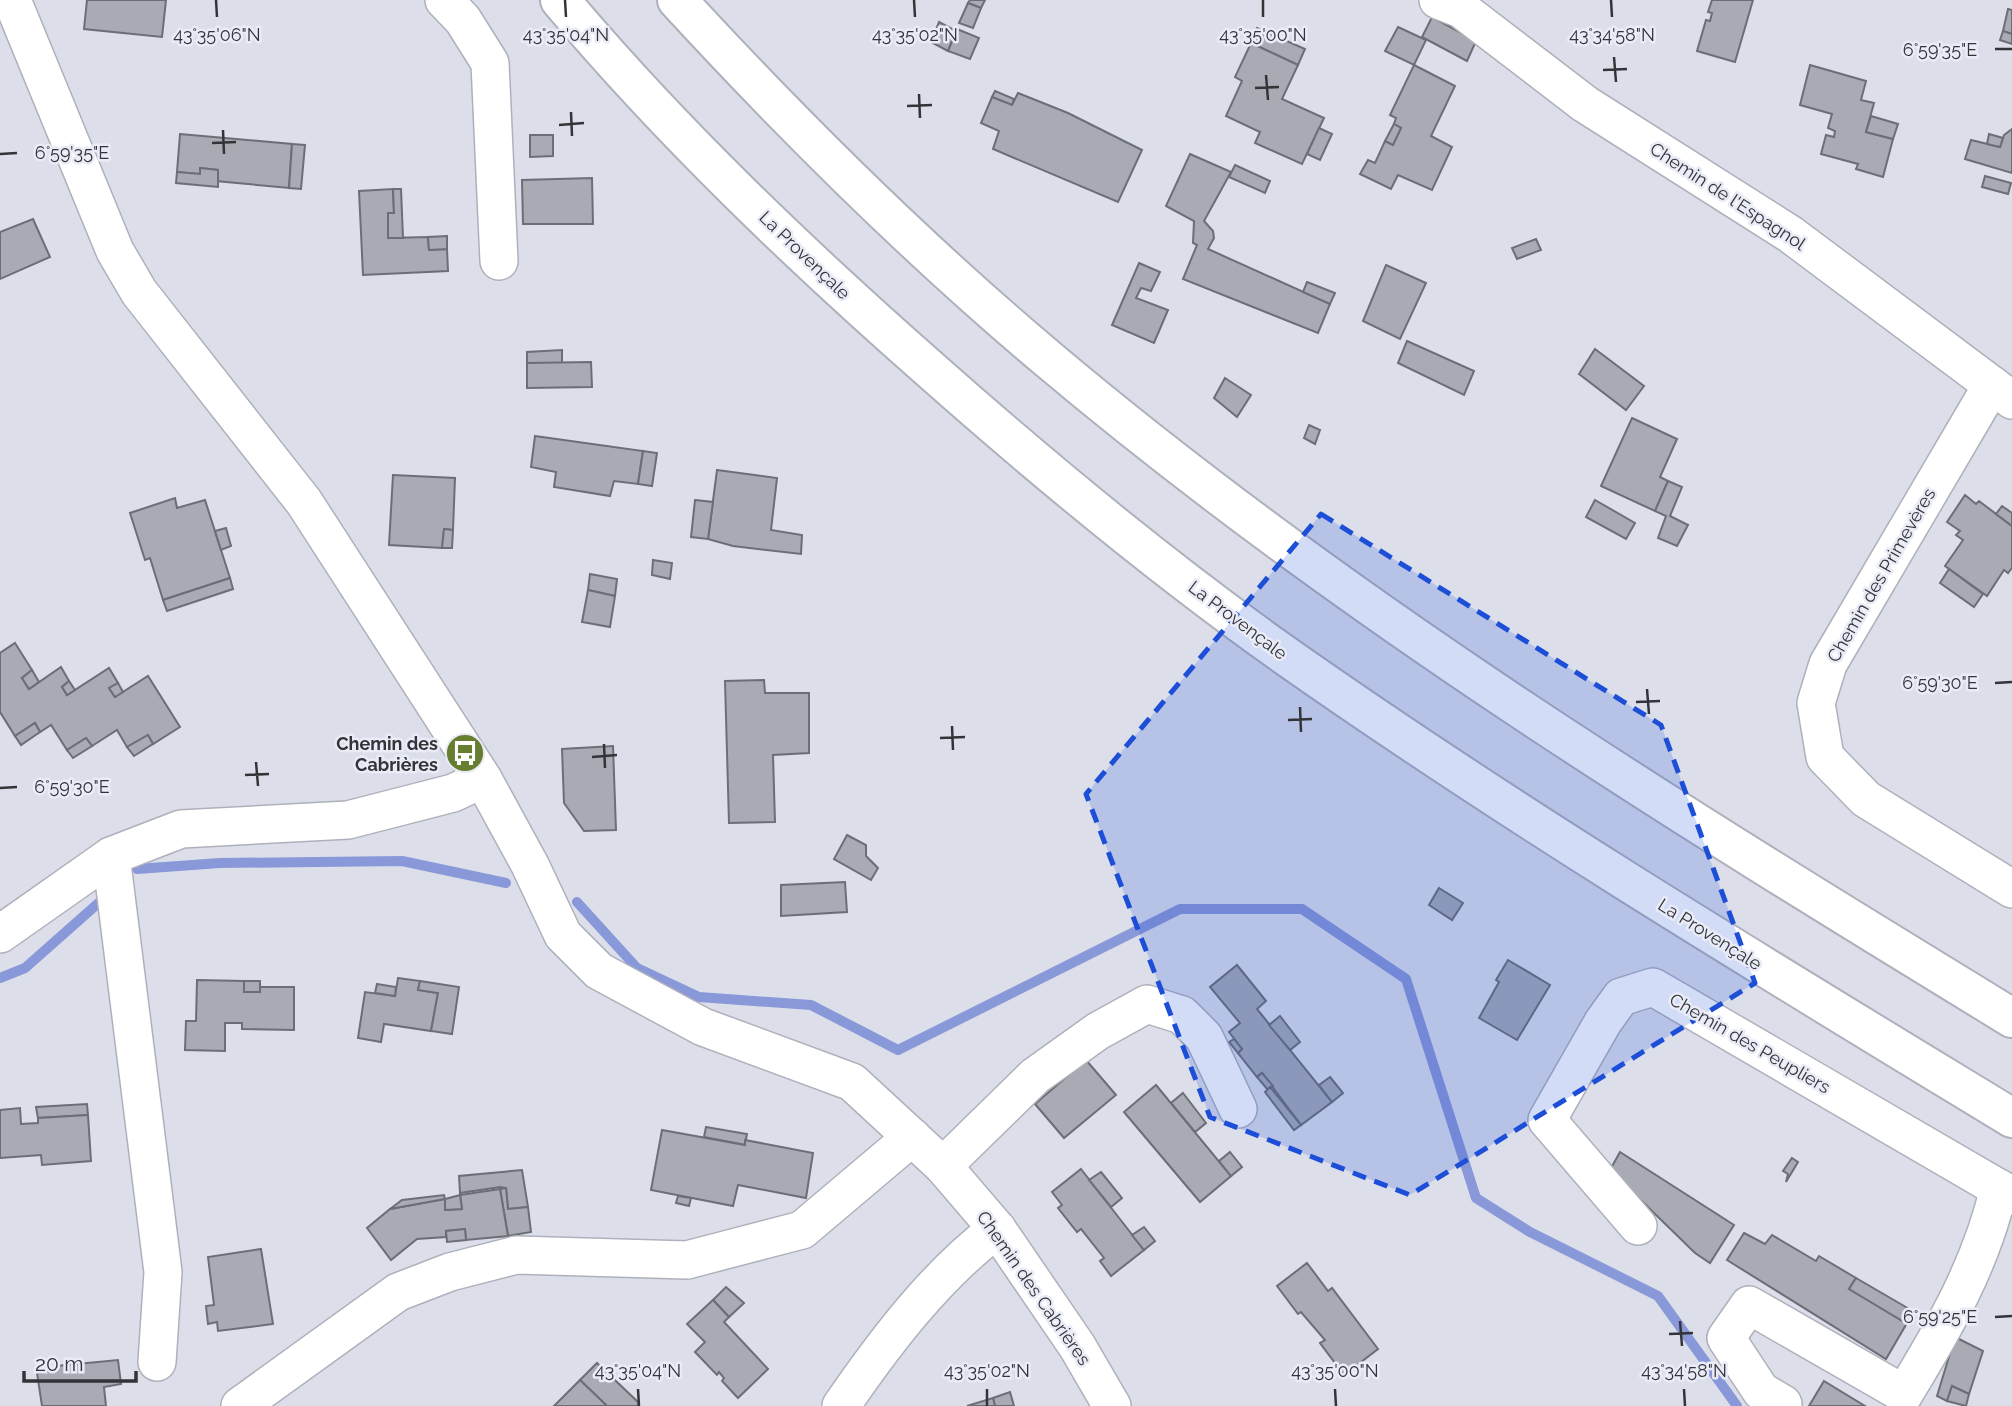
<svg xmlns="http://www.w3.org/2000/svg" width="2012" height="1406" viewBox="0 0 2012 1406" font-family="Raleway,sans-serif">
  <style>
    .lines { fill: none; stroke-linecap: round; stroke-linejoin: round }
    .stream { stroke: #8998d9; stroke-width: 10 }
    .building { fill: #a8abb4; stroke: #6c6e77; stroke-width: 2 }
    .minor-casing { stroke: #aeb1bb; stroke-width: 40 }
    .highway-casing { stroke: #aeb1bb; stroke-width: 42 }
    .minor { stroke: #fff; stroke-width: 37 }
    .highway { stroke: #fff; stroke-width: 38 }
    .marked { fill: #1d4ed8; fill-opacity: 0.2; stroke: #1d4ed8; stroke-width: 5; stroke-dasharray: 14 9; stroke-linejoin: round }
    .ticks { fill: none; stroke: #333438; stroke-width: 2.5 }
    .labels { text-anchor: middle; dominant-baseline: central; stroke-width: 5; stroke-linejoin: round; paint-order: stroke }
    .street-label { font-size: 18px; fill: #333438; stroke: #e9ecf7 }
    .poi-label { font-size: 18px; font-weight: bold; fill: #333438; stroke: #e9ecf7; text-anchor: end }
    .ticks-label { font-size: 18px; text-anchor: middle; fill: #333438; stroke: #e9ecf7; stroke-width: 5; stroke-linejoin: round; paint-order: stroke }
  </style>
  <rect width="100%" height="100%" fill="#dcdfea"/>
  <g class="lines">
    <g class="stream">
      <polyline points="137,869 220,863 402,861 506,883"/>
      <polyline points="577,902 637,968 699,997 811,1005 898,1050 1180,909 1302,909 1406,979 1476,1198 1530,1232 1658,1296 1737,1406"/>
      <polyline points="0,978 25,968 103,899"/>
    </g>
  </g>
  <g class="building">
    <polygon points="87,0 166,0 162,37 84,29"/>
    <polygon points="970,0 985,0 981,8 968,3"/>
    <polygon points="1712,0 1753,0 1735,62 1697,51 1706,20 1710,21 1712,13 1708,12"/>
    <polygon points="968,3 981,8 973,28 959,23"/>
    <polygon points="2008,9 2012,10 2012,34 2003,31"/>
    <polygon points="1432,17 1476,41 1467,61 1422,37"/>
    <polygon points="939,22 956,31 948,51 931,42"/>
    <polygon points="1398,27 1426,40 1414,65 1385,51"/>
    <polygon points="1257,28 1305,49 1298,65 1251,43"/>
    <polygon points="957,29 979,38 970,59 948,51"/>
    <polygon points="2003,31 2012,34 2012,44 2000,40"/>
    <polygon points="1251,43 1298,65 1282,99 1324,118 1302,164 1255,143 1260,132 1226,116 1242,81 1235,77"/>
    <polygon points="1414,65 1455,86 1431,136 1452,147 1432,190 1398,175 1391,189 1360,174 1368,160 1375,163 1385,141 1393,145 1401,128 1394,124 1396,118 1390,115"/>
    <polygon points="1810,65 1866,81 1861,100 1874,103 1866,132 1893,139 1883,177 1856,169 1858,164 1821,154 1826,135 1834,137 1835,131 1828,128 1832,114 1800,105"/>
    <polygon points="995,91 1014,99 1012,105 992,97"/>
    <polygon points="1018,93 1068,113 1142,150 1118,202 993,149 999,131 981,123 992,97 1012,105"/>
    <polygon points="1871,116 1898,124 1893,139 1866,132"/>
    <polygon points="1394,124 1401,128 1393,145 1385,141"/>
    <polygon points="1319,128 1332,134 1320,160 1307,154"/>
    <polygon points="2012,129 2012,173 1965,159 1971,140 2000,147 2004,135"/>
    <polygon points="180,134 292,144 289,188 216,181 218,170 200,168 200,174 177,172"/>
    <polygon points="1989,134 2003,138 2000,147 1987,144"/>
    <polygon points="530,135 553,135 553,156 530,157"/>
    <polygon points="292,144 305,145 301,189 289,188"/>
    <polygon points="1190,154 1231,172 1204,221 1213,231 1214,238 1208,249 1330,304 1318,333 1183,279 1197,245 1193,243 1194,221 1166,206"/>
    <polygon points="1235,165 1270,181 1265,193 1229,177"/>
    <polygon points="200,168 218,170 218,187 176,183 177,172 200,174"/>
    <polygon points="1985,176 2011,183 2008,194 1982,187"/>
    <polygon points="592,178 593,224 523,224 522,180"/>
    <polygon points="393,189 394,213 388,213 388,238 428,237 429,250 447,249 448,271 363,275 359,191"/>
    <polygon points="393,189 401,189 403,238 388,238 388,213 394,213"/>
    <polygon points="33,219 50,257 0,279 0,232"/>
    <polygon points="447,236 447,249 429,250 428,237"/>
    <polygon points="1536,239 1541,250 1517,259 1512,248"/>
    <polygon points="1139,263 1160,272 1151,291 1141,288 1136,298 1168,310 1154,343 1112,325"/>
    <polygon points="1386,265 1426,283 1400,339 1363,321"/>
    <polygon points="1307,282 1335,293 1330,304 1303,292"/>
    <polygon points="1407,341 1474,371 1464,395 1398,363"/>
    <polygon points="1595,349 1644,386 1626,410 1579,374"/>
    <polygon points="562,350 562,363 527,363 527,352"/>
    <polygon points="591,362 592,387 527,388 527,363"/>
    <polygon points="1225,378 1251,395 1237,417 1214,398"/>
    <polygon points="1632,418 1677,439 1660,477 1668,481 1655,511 1601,486"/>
    <polygon points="1309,425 1320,430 1315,444 1304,438"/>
    <polygon points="535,436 643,451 638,484 614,481 610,496 554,487 556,472 531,467"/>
    <polygon points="643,451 657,453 652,486 638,484"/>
    <polygon points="717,470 777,478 771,530 802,535 801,554 733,546 708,539"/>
    <polygon points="393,475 455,478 453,530 444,529 442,548 389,545"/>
    <polygon points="1668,481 1682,487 1670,516 1688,525 1677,546 1658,538 1666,516 1655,511"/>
    <polygon points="1965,495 1976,504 1979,501 2012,526 2012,568 2008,573 2004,570 1987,596 1945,566 1963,540 1956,535 1960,531 1947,522"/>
    <polygon points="175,498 177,508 205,500 230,578 163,600 150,558 145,560 130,513"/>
    <polygon points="695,500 713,502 708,539 691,537"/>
    <polygon points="1595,500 1635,523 1626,539 1586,517"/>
    <polygon points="2002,506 2012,513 2012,526 1996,514"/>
    <polygon points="226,528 231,546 221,550 215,531"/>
    <polygon points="444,529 453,530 452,548 442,548"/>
    <polygon points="653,560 672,563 670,579 652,575"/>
    <polygon points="1949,569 1983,594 1974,607 1940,583"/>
    <polygon points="590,574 617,579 615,596 588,590"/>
    <polygon points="230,578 233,589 167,611 163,600"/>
    <polygon points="588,590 615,596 610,627 582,622"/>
    <polygon points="15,643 32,670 22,678 29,689 61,667 69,681 62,687 67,695 109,668 118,683 109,688 115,697 148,676 180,727 153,744 148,735 127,747 117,730 92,746 86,738 67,750 51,725 40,732 35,723 15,736 0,712 0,653"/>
    <polygon points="32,670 39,682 29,689 22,678"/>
    <polygon points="764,680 765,693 809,693 809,753 773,755 775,822 729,823 725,681"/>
    <polygon points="69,681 75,690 67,695 62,687"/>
    <polygon points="118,683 123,692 115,697 109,688"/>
    <polygon points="35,723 40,732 21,745 15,736"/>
    <polygon points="148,735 153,744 134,756 127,747"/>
    <polygon points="86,738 92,746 73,758 67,750"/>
    <polygon points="613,746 616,830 584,831 564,803 562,749"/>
    <polygon points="847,835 866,845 866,856 878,868 871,880 834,859"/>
    <polygon points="845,882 847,912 781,916 781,885"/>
    <polygon points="1439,888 1463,903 1452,920 1429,905"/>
    <polygon points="1508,960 1550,985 1517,1040 1479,1018 1499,982 1496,980"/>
    <polygon points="1237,965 1266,1001 1257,1009 1332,1102 1301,1125 1262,1073 1257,1077 1238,1053 1242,1049 1229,1032 1240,1023 1210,987"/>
    <polygon points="398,978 420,981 418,990 438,993 431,1031 384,1024 381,1042 358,1038 365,992 395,996"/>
    <polygon points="197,980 244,981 244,992 260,992 259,987 294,987 294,1030 242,1029 242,1023 225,1023 225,1051 185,1050 186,1021 196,1021"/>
    <rect x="244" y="981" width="16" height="11"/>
    <polygon points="420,981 459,987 452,1034 431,1031 438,993 418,990"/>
    <polygon points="377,984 396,987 395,996 375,993"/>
    <polygon points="1280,1016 1300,1042 1290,1050 1269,1025"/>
    <polygon points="1234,1039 1242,1049 1238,1053 1229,1042"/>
    <polygon points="1086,1060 1116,1095 1064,1138 1035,1104"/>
    <polygon points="1262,1073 1273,1086 1268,1090 1257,1077"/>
    <polygon points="1330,1077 1343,1093 1332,1102 1319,1085"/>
    <polygon points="1156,1085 1231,1176 1200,1202 1124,1112"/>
    <polygon points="1270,1087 1301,1125 1294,1130 1265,1092"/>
    <polygon points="1183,1093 1206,1123 1195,1132 1171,1103"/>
    <polygon points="87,1104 88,1115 38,1118 36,1107"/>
    <polygon points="20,1108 21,1124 38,1123 38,1118 88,1115 91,1161 42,1165 41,1155 0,1158 0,1110"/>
    <polygon points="706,1127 747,1134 745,1145 704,1137"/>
    <polygon points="662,1130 745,1145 745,1140 813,1153 806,1198 738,1185 733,1206 651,1190"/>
    <polygon points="1230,1152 1242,1167 1231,1176 1219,1161"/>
    <polygon points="1620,1152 1734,1225 1710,1263 1695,1253 1610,1170"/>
    <polygon points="1792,1158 1798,1162 1786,1182 1788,1174 1783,1171"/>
    <polygon points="1081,1169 1144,1250 1111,1276 1100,1261 1104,1258 1081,1229 1077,1232 1058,1208 1062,1205 1052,1192"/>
    <polygon points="522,1170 528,1207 508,1209 506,1188 500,1187 460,1193 459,1176"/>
    <polygon points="1101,1172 1122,1198 1111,1207 1089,1180"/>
    <polygon points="506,1188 508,1209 528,1207 531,1232 508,1236 500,1189"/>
    <polygon points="500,1189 508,1236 466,1240 465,1229 446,1231 446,1237 417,1239 391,1260 367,1228 390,1209 445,1199 445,1210 462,1209 460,1195"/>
    <polygon points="444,1195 445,1199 390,1209 402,1200"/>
    <polygon points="460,1195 462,1209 445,1210 445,1199"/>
    <polygon points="678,1196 691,1198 689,1206 676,1203"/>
    <polygon points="1144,1227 1155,1241 1144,1250 1132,1235"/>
    <polygon points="465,1229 466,1240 447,1242 446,1231"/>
    <polygon points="1744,1233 1765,1244 1772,1235 1816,1261 1819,1256 1856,1278 1849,1289 1907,1323 1886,1359 1727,1260"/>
    <polygon points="261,1249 273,1324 218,1331 217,1322 208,1324 206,1306 214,1305 208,1257"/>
    <polygon points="1307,1263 1328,1291 1332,1288 1378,1349 1344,1375 1320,1343 1325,1340 1301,1312 1298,1314 1277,1286"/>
    <polygon points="1856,1278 1911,1310 1904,1322 1849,1289"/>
    <polygon points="726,1287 744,1303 729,1317 713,1300"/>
    <polygon points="713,1300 729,1317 724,1322 768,1369 738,1398 722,1381 724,1378 719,1372 717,1375 695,1352 705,1342 687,1324"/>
    <polygon points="1955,1337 1983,1351 1969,1394 1952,1386 1947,1401 1937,1396"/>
    <polygon points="118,1360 121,1384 104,1387 106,1406 42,1406 37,1373 56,1371 56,1366"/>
    <polygon points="597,1363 639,1403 637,1406 607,1406 580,1380"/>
    <polygon points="580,1380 607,1406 554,1406"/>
    <polygon points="1824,1381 1865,1406 1809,1406"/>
    <polygon points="1952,1386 1969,1394 1966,1406 1947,1401"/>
    <polygon points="1010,1392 1014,1406 995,1406 993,1398"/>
    <polygon points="993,1398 995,1406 967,1406"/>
  </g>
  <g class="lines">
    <g class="minor-casing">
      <g id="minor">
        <polyline points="12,0 115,251 139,292 304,502 483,779 530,865 563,935 599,971 703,1027 852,1082 943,1166 997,1229 1077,1346 1112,1406"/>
        <polyline points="444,0 463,20 490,63 499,261"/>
        <polyline points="1438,0 1461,9 1585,104 1790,234 2012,400"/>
        <polyline points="1992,385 1828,664 1816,703 1825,757 1866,799 2012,889"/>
        <polyline points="111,856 163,1272 157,1362"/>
        <polyline points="0,934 111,856 181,829 348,820 453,793 483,779"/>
        <polyline points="943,1166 1035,1076 1098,1031 1147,1004 1182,1015 1204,1037 1238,1109"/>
        <polyline points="1638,1226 1547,1120 1603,1022 1621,997 1653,987 2012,1196"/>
        <path d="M1783 1404 1761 1391 1726 1338 1749 1305 1904 1394C1945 1327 1981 1265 1999 1188"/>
        <polyline points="240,1406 398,1292 450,1272 516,1255 687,1260 802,1230 912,1137"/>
        <path d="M841 1406C885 1342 935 1276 997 1229"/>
      </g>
    </g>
    <g class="highway-casing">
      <g id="highway">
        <path d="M560 0C673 134 801 256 933 372 1046 472 1163 569 1286 656 1521 821 1767 969 2012 1118"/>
        <path d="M677 0C793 126 917 249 1048 359 1347 611 1680 815 2012 1018"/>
      </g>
    </g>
    <use href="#minor" class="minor"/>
    <use href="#highway" class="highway"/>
  </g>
  <path class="marked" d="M1321 514 1661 725 1755 983 1410 1195 1210 1117 1086 794Z"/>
  <path class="ticks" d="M216 0 217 17M565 0 566 17M914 0 915 17M1263 0V17M1611 0 1612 17M1995 49H2012M1614 57 1616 82M1603 70 1627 69M1266 75 1268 100M1255 88 1279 87M919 94 920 118M907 106 932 105M571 112 572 136M559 125 584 123M223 130 224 154M212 143 236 142M0 154 17 153M1995 683 2012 682M1647 689 1649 714M1636 702 1660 701M1300 707 1301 732M1288 720 1312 719M952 726 953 750M940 738 965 737M604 744 605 768M592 757 617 755M256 762 258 786M245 775 269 774M0 788 17 787M1995 1317 2012 1316M1680 1321 1682 1346M1669 1334 1693 1333M638 1389 639 1406M987 1389V1406M1335 1389 1336 1406M1684 1389 1685 1406"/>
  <defs>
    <g id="bus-disc" transform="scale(2.0125)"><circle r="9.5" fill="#677d2f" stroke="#e9ecf7"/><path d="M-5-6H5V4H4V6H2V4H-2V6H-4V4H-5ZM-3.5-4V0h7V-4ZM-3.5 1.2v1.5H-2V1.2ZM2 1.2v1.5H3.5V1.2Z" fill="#fff"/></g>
  </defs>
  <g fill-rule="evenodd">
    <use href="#bus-disc" x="465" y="753"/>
  </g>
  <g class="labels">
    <g class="street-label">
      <text transform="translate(1728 196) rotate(33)">Chemin de l'Espagnol</text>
      <text transform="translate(805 255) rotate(44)">La Provençale</text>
      <text transform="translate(1881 575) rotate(-60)">Chemin des Primevères</text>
      <text transform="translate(1238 620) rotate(37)">La Provençale</text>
      <text transform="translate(1710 934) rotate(32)">La Provençale</text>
      <text transform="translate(1750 1043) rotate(30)">Chemin des Peupliers</text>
      <text transform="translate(1034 1288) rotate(55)">Chemin des Cabrières</text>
    </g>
    <g class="poi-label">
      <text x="438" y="743">Chemin des<tspan x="438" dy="21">Cabrières</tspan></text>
    </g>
  </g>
  <g class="ticks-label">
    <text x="217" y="41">43°35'06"N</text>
    <text x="566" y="41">43°35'04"N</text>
    <text x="915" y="41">43°35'02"N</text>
    <text x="1263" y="41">43°35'00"N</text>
    <text x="1612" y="41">43°34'58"N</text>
    <text x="1940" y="56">6°59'35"E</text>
    <text x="72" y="159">6°59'35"E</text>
    <text x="1940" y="689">6°59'30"E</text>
    <text x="72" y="793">6°59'30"E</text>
    <text x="1940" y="1323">6°59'25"E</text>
    <text x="638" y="1377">43°35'04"N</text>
    <text x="987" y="1377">43°35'02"N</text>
    <text x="1335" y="1377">43°35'00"N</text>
    <text x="1684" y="1377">43°34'58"N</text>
  </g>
  <path d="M24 1371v10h112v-10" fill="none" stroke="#333438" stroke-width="3.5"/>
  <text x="35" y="1371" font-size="21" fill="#333438" stroke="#e9ecf7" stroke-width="5" paint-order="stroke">20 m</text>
</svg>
